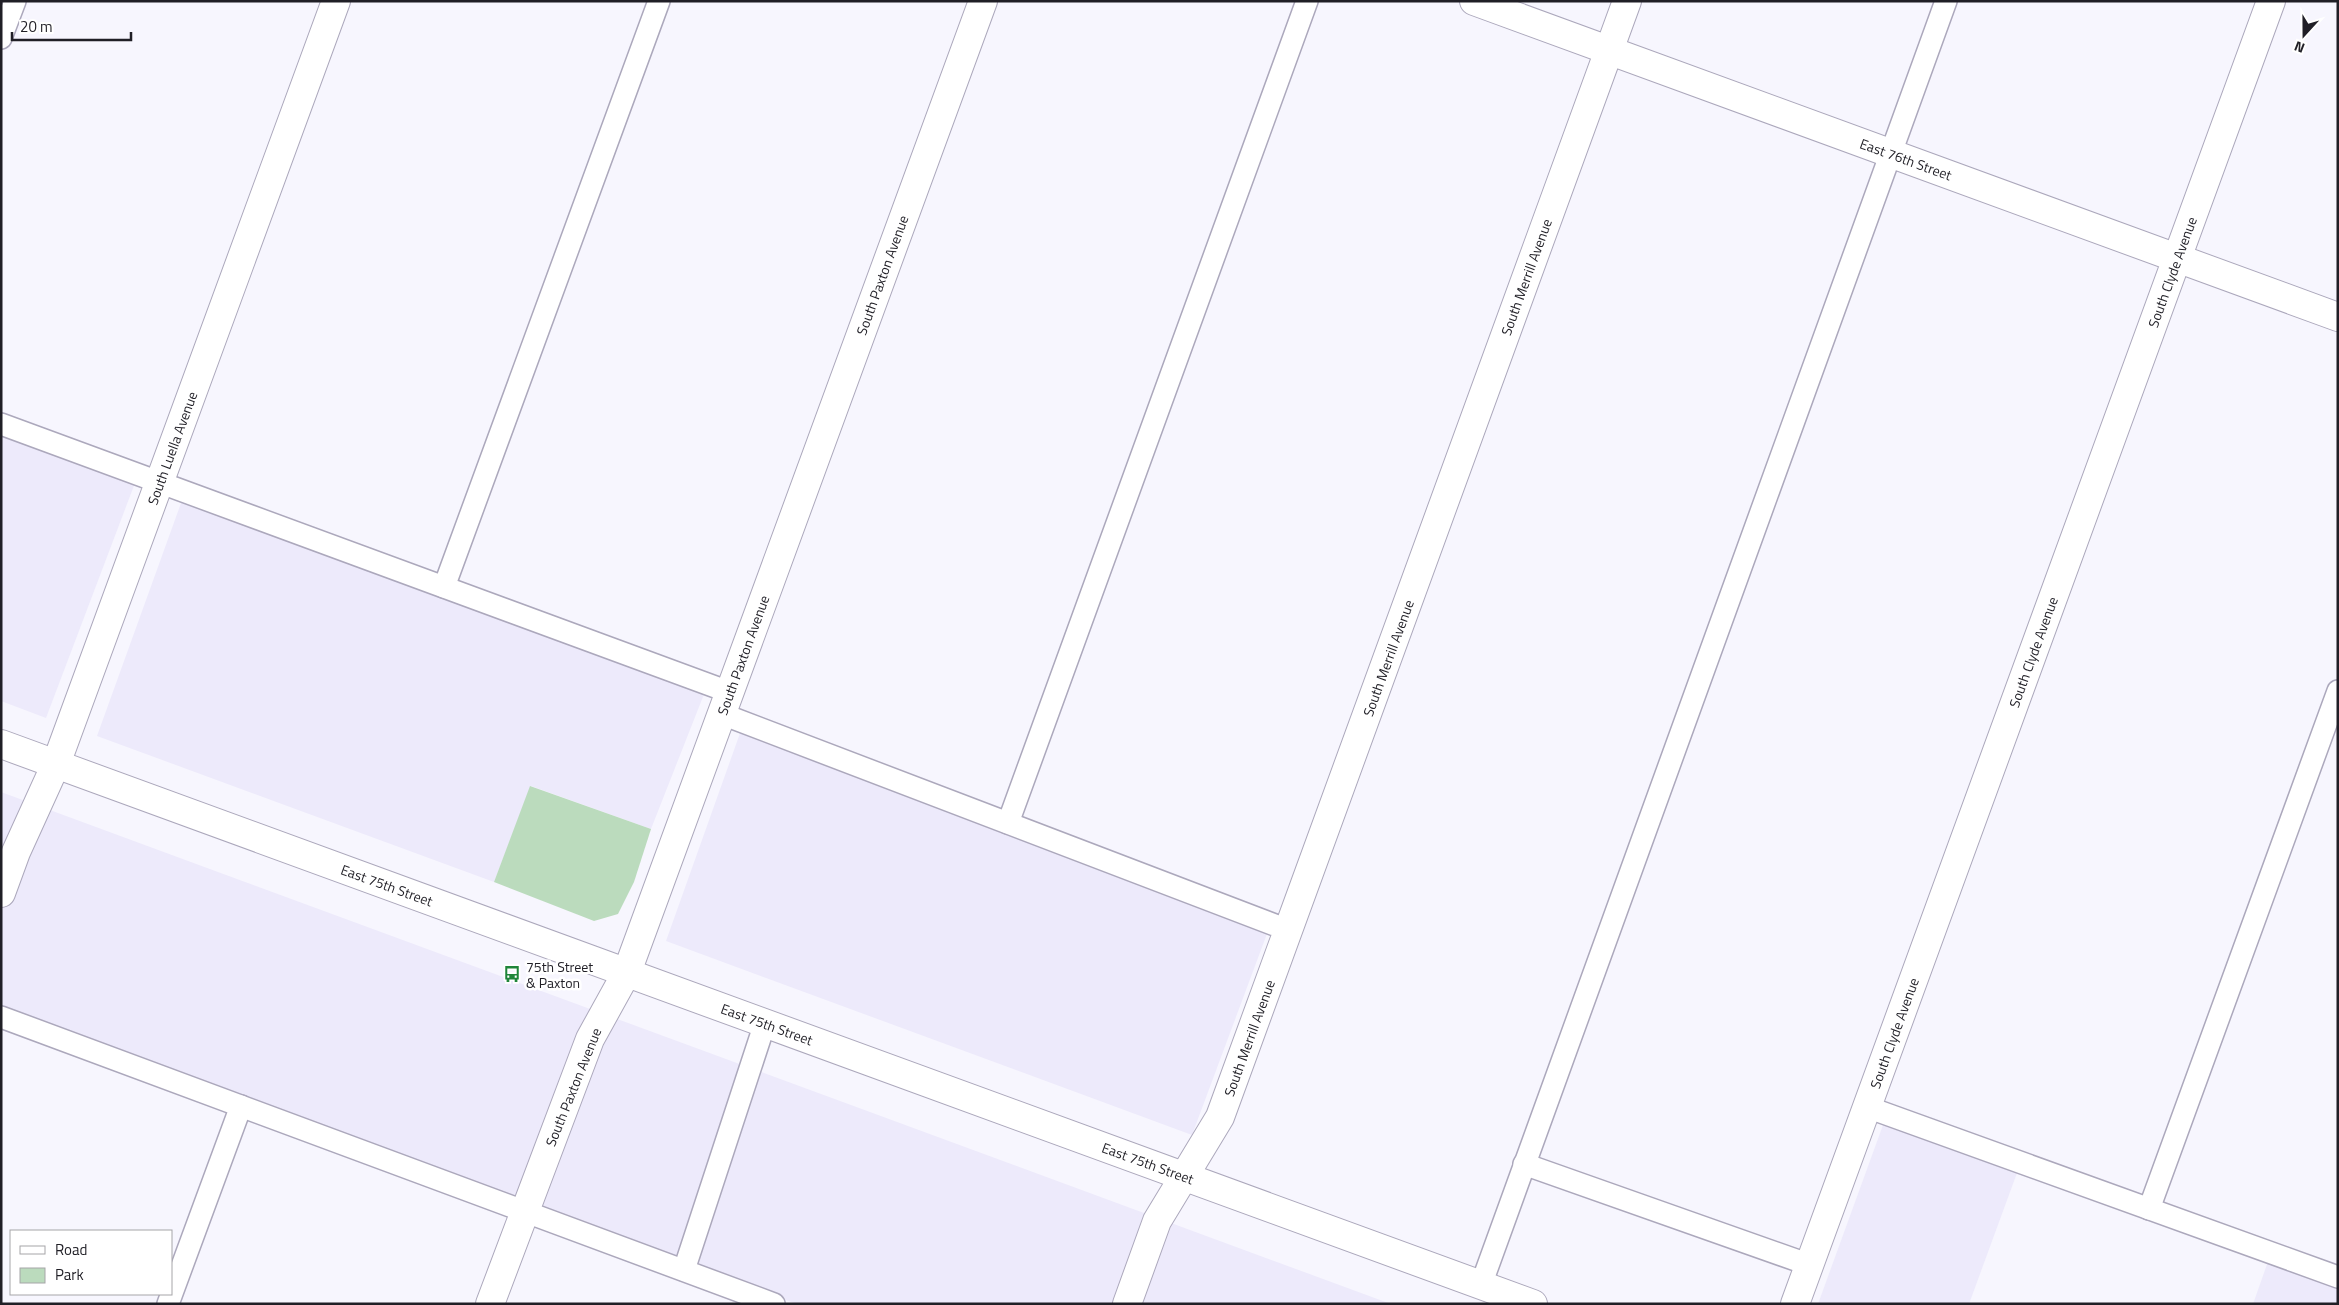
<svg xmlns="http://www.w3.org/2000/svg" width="2339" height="1305" viewBox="0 0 2339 1305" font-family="'Titillium Web',sans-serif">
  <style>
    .built { fill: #edeafb }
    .green { fill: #bbdbbd }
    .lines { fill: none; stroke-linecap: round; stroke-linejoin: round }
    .service-casing { stroke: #aca8bc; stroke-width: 24 }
    .minor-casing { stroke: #aca8bc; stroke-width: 30 }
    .tertiary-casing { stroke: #aca8bc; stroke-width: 30 }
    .secondary-casing { stroke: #aca8bc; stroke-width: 30 }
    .service { stroke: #fff; stroke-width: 21 }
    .minor { stroke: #fff; stroke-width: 28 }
    .tertiary { stroke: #fff; stroke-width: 28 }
    .secondary { stroke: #fff; stroke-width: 28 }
    .labels { text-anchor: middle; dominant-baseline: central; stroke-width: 5; stroke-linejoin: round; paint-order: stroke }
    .street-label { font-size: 14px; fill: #201f26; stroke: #fff }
    .poi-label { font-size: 14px; fill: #201f26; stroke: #fff; text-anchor: start }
  </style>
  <rect width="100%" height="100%" fill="#f7f6fe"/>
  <g class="built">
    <polygon points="1,424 138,475 46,718 1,701"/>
    <polygon points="185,492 708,684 651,829 531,786 494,882 97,736"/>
    <polygon points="744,722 1271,923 1192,1135 666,941"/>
    <polygon points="1,792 1391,1304 797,1304 1,1019"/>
    <polygon points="1887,1114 2021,1162 1969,1304 1818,1304"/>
    <polygon points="2271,1253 2338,1277 2338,1304 2253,1304"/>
  </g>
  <polygon class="green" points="530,786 651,829 634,882 618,914 594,921 494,882"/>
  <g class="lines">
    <g class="service-casing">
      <g id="service">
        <polyline points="1,38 15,1"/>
        <polyline points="1,424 729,692"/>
        <polyline points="444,587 659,1"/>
        <polyline points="722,714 1288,930"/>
        <polyline points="1008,823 1307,1"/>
        <polyline points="1,1017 774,1304"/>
        <polyline points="1867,1107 2338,1277"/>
        <polyline points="1524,1164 1810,1265"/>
        <polyline points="2149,1209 2338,691"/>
        <polyline points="684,1270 765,1023"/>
        <polyline points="1481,1285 1946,1"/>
        <polyline points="168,1304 241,1106"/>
      </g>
    </g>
    <g class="minor-casing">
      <g id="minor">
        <polyline points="1,893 16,852 56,764 336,1"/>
        <polyline points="490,1304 590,1039 627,972 983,1"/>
        <polyline points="1127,1304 1157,1221 1220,1117 1627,1"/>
        <polyline points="1795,1304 2271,1"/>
      </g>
    </g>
    <g class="tertiary-casing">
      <polyline id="tertiary" points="1474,1 2338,317"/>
    </g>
    <g class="secondary-casing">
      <polyline id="secondary" points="1,744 1533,1304"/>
    </g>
    <use href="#service" class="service"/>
    <use href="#minor" class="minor"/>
    <use href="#tertiary" class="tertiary"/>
    <use href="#secondary" class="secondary"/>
  </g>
  <defs>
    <g id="bus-bare" transform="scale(1.35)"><path d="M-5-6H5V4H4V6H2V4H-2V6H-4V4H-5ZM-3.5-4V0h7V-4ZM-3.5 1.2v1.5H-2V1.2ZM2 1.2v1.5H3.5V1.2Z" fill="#1f8539" stroke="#fff" stroke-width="2.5" paint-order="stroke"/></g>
  </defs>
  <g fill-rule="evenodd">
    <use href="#bus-bare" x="512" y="974"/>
  </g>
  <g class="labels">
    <g class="street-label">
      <text transform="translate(1906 159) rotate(20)">East 76th Street</text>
      <text transform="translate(2172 272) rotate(-70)">South Clyde Avenue</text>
      <text transform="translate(882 275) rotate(-70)">South Paxton Avenue</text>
      <text transform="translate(1526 277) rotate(-70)">South Merrill Avenue</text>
      <text transform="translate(172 448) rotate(-70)">South Luella Avenue</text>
      <text transform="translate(2033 652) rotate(-70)">South Clyde Avenue</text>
      <text transform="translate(743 655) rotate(-70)">South Paxton Avenue</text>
      <text transform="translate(1388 658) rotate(-70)">South Merrill Avenue</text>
      <text transform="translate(387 885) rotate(20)">East 75th Street</text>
      <text transform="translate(767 1024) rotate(20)">East 75th Street</text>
      <text transform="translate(1894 1033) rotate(-70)">South Clyde Avenue</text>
      <text transform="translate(1249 1038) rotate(-70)">South Merrill Avenue</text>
      <text transform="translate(573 1087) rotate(-68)">South Paxton Avenue</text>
      <text transform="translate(1148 1163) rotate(20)">East 75th Street</text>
    </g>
    <g class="poi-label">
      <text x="526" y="966">75th Street<tspan x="526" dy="16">&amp; Paxton</tspan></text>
    </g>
  </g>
  <rect width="2339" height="1305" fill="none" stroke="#201f26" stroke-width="5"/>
  <rect x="10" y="1230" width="162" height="65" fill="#ffffff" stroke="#a6a5a8"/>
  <rect x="20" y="1246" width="25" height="8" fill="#ffffff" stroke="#a6a5a8"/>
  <text x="55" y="1255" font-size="15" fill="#201f26">Road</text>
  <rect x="20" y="1268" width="25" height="15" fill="#bbdbbd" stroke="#a6a5a8"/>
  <text x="55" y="1280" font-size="15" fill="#201f26">Park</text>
  <g transform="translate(2304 35) rotate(201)" stroke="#ffffff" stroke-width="4" paint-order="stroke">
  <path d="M0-4L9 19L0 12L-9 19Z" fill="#201f26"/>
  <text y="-8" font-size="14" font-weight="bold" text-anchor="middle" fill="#201f26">N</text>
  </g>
  <path d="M12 32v8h119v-8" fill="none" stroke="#201f26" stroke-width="2.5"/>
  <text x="20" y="32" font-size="15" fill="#201f26" stroke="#ffffff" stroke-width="4" paint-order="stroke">20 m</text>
</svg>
